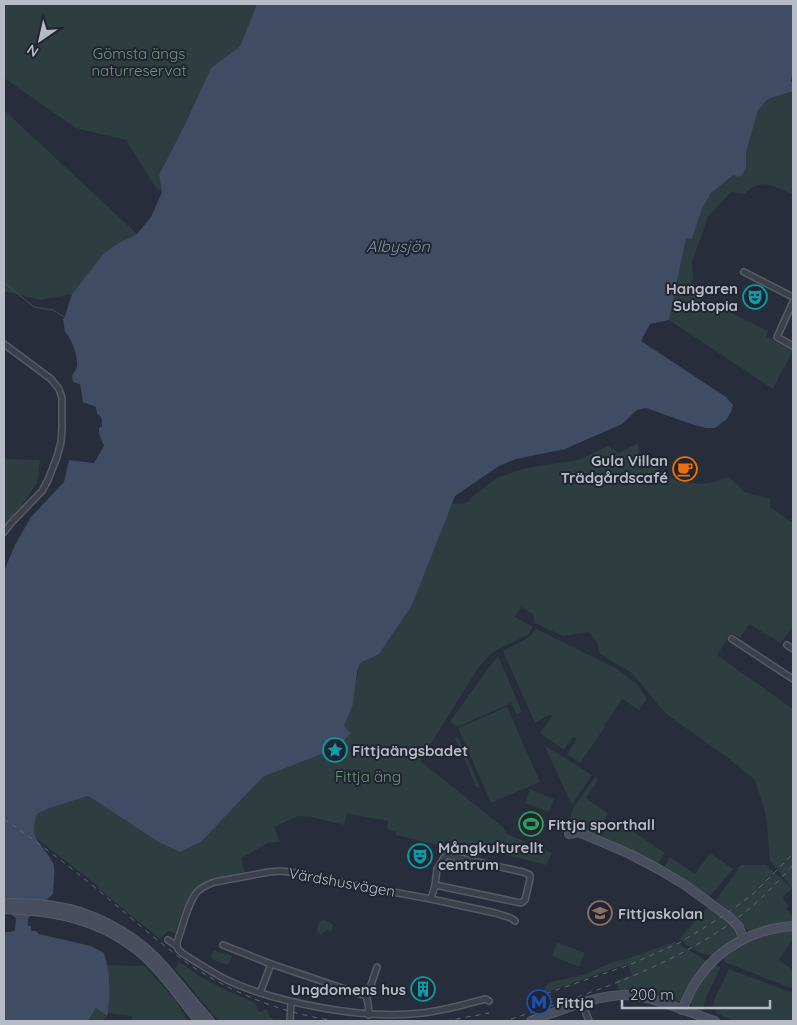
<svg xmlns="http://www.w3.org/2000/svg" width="797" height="1025" viewBox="0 0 797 1025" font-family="Quicksand,sans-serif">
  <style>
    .green { fill: #2d3d40 }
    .water { fill: #404b64 }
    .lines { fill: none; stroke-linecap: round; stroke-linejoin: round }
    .stream { stroke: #404b64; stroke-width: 1 }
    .street-casing { stroke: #565b66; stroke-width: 8 }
    .secondary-casing { stroke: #565b66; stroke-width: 10 }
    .street { stroke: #3b404b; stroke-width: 5 }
    .secondary { stroke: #494e5e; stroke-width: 8 }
    .rail { stroke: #5f6574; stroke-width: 1; stroke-dasharray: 5 5; stroke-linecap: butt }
    .labels { text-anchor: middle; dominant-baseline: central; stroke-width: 4; stroke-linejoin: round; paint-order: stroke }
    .park-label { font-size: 15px; fill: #71947d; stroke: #202530 }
    .poi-label { font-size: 15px; font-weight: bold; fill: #b6bbc6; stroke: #202530; text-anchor: start }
    .street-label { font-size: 15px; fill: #b6bbc6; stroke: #202530 }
    .water-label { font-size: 16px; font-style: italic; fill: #828eaa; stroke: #202530 }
  </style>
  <rect width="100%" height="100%" fill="#272d3b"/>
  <g class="green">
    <polygon points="4,4 257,4 240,46 211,68 185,124 159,175 162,192 156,188 126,140 76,128 4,78"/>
    <path d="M790 92H793V195C776 187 760 176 745 194L731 192 708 217 692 262 693 278 689 289 696 295 768 331 766 337 793 350 773 389 669 320 686 237 692 238 702 209 711 193 746 167V153L758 110 768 99Z"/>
    <polygon points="4,110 137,234 117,244 104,253 72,294 41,300 4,291"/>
    <path d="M638 443 639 462 654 466 675 480 700 484 714 482 729 477 745 492 770 499V507L793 523V626L781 643 749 624 740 638 731 633 717 655 793 709V889L770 861 767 825 765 812 755 780 732 761 669 716 659 706 639 681 630 672 600 654 597 643 589 632 563 636 535 623 533 614 521 607 515 617 533 627 528 635 493 652 480 665 420 761 503 827 507 834 552 853 546 865 461 844 451 848 396 835V832L387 829 388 821 354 815 347 813 344 825 312 817 298 816 274 827 280 842 268 843 241 858 245 874C224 878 197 878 187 900 182 910 179 922 175 933L168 931 160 939 99 889V887L35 837 33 824 37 814 50 808 88 796 160 843 180 852 201 842 263 777 337 748 351 733 344 726 348 716 360 663 367 660 412 605 451 504 466 503 472 497 498 477 526 468 579 460 608 446 619 453Z"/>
    <polygon points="4,459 40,460 37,483 22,505 4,526"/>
    <polygon points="536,629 615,668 637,684 647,699 639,710 622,699 604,726 605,727 580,763 567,754 577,738 573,737 564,750 540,733 552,716 549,715 535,723 503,651 529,637"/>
    <polygon points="498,656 522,712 517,715 511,703 457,727 450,722 486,671"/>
    <polygon points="507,707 540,782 491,803 458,728"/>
    <polygon points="458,737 480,787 477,788 455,738"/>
    <polygon points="544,745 592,775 572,805"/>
    <polygon points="595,777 599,779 586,798 608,814 594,835 578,827 569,825 573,808"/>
    <polygon points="530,789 554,799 549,812 525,803"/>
    <polygon points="613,818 665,853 657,865 602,838 602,836"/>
    <polygon points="710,853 733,869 709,897 664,869 664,867 670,857 695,874"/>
    <path d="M741 865H766L771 869 792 889 783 897 784 901 788 906 786 909 793 916V921C784 922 776 923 768 926 760 927 754 932 747 930L740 921 716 900Z"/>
    <path d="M710 905C720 912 737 925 738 936L714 956C701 955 688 948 680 938Z"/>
    <path d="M322 920H324L333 924 331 932 327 930 321 935 317 931C317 927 318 923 322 920Z"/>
    <path d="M789 930H793V938L779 960 793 970V985L791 988 727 963 722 958C745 940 760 934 789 930Z"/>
    <polygon points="557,942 585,953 579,967 552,956"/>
    <polygon points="675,942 707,961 694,978 681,1002 629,991 620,992 616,981 632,975 627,964 545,993 543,991 549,982 583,975 613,962 626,959"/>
    <polygon points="214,950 232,956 228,965 212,959 211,957"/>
    <polygon points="179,962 204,979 230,992 255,1003 259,1012 267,1009 269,1016 276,1021 219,1021 175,969"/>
    <path d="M714 964 720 967V969L705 999 703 1013C698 1012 692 1010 691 1003 690 995 708 971 714 964Z"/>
    <polygon points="107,965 144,966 177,1002 187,1021 132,1021 132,1016 108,1013 110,984"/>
    <polygon points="729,969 790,992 791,991 793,992 793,1021 734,1021 716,1013 713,1004 715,998"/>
    <polygon points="96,1008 107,1016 102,1021 88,1021"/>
  </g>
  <path class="water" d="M257 4H793V70L791 81 793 83V92H790L768 99 758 110 746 153V167L742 175 737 177 734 175 711 193 702 209 692 239 686 238 669 320 650 324 641 341 726 397 733 405 731 412 727 419 715 428H706L691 424 646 408 637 410 622 424 565 449 516 459 499 466 455 496 412 605 379 654 360 663 357 672 353 704 344 726 351 733 337 748 263 777 201 842 180 852 160 843 88 796 50 808 37 814C27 841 43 842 53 863 56 869 53 887 53 894L28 918V926H31V931H36L39 934 91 946 104 953C111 976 110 990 108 1013L107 1016 96 1008 88 1021H4V932H11L15 930 16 918 14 917 4 903V571L15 545 31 517 64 482 69 460 94 463 104 446 99 434V428L102 426C102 420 102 416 97 414L96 407 83 402 80 384 73 382 72 376C74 372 77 369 77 365 78 356 71 337 65 332L63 319 65 316 72 294 104 253 117 244 137 234 151 217 162 192 159 175 185 124 211 68 240 46Z"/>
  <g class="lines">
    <polyline class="stream" points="4,283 6,284 34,307 53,310 64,317"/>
    <g class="street-casing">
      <g id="street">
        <polyline points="744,272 793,297"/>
        <polyline points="793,302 777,337 793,346"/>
        <polyline points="4,344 51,379 59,389 62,398 62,428 61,442 57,457 48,480 42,491 12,522 4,532"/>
        <polyline points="732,639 793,679"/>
        <polyline points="787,645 793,649"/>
        <polyline points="431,899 435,885 521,903 525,900 530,879 530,875 523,872 446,855 437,869 435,885"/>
        <path d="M168 940 177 946 178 949 182 953C196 962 210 971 225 979 256 994 289 1002 323 1008 356 1014 389 1017 422 1013 444 1011 465 1004 486 999L489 1001"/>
        <polyline points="223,945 271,964 366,996 368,1003 369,1015"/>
        <path d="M177 946V942C183 927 187 904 197 892 202 887 209 884 215 882L269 872 280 871 291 872 317 878 431 899 495 913 511 918 515 921"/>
        <polyline points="260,993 271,964"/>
        <polyline points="366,996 369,991 377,967"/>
        <polyline points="582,1003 589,1021"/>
        <polyline points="290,1021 291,1003"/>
      </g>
    </g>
    <g class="secondary-casing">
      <g id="secondary">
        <polyline points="569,834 578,832 630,854 660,870 685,885 729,917 739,927 743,938"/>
        <path d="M4 903C20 903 37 903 54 906 90 911 129 931 155 957 174 977 191 1000 210 1021"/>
        <path d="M4 909C53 911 96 918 136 949 161 969 179 997 199 1021"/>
        <path d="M682 1010C687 999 691 988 698 979 720 946 755 929 793 926"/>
        <path d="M531 1021C562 1010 594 995 627 995 653 996 690 1013 715 1021"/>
      </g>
    </g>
    <use href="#street" class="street"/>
    <use href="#secondary" class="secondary"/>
    <g class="rail">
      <path d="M4 819C36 841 68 865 98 890 126 913 153 938 183 960 228 992 283 1014 337 1021"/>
      <polyline points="527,1000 629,965 679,943 723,916 753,894 793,854"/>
      <path d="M511 1019C586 995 663 970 728 925 753 908 773 887 793 865"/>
      <polyline points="446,1021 489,1013"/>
    </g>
  </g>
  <defs>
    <g id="theatre-ring" transform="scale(1.25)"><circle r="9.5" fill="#202530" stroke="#0f9aa8" stroke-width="1.5"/><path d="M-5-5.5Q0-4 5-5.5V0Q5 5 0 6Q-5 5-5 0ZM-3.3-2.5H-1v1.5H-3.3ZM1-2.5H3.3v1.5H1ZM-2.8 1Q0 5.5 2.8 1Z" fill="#0f9aa8"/></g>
    <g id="cafe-ring" transform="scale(1.25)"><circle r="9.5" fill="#202530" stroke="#e8710a" stroke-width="1.5"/><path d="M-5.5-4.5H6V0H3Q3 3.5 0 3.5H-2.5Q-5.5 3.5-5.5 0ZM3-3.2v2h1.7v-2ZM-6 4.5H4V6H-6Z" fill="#e8710a"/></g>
    <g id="sight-ring" transform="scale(1.25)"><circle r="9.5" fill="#202530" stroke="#0f9aa8" stroke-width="1.5"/><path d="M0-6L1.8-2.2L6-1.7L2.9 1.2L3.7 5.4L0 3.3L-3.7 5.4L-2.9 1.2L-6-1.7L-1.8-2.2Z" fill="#0f9aa8"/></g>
    <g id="stadium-ring" transform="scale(1.25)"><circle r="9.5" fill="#202530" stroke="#2e9e5b" stroke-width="1.5"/><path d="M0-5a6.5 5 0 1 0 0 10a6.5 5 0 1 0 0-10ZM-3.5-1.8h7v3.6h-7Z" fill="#2e9e5b"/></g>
    <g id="school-ring" transform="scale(1.25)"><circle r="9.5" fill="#202530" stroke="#8d6e63" stroke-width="1.5"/><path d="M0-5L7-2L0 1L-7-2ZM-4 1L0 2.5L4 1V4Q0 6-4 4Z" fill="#8d6e63"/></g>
    <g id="building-ring" transform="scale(1.25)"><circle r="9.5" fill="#202530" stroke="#0f9aa8" stroke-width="1.5"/><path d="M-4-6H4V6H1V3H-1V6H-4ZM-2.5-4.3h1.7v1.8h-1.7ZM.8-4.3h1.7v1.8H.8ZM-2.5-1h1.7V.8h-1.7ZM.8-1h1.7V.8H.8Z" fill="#0f9aa8"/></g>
    <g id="metro-ring" transform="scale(1.25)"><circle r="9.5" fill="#202530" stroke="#1a4fb4" stroke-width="1.5"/><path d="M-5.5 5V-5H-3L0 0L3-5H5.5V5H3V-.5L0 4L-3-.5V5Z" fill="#1a4fb4"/></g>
  </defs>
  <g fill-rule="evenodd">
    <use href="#theatre-ring" x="755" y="297"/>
    <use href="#cafe-ring" x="685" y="469"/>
    <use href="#sight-ring" x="335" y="750"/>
    <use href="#stadium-ring" x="531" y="824"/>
    <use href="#theatre-ring" x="420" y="856"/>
    <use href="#school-ring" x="600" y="913"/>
    <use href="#building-ring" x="423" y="989"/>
    <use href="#metro-ring" x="539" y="1002"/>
  </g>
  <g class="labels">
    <g class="park-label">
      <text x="139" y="53">Gömsta ängs<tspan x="139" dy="17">naturreservat</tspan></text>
      <text x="368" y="776">Fittja äng</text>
    </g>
    <g class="poi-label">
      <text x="738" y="288" text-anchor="end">Hangaren<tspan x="738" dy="17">Subtopia</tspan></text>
      <text x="668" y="460" text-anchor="end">Gula Villan<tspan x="668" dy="17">Trädgårdscafé</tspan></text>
      <text x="352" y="750">Fittjaängsbadet</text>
      <text x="548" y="824">Fittja sporthall</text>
      <text x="438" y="847">Mångkulturellt<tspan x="438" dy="17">centrum</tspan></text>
      <text x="618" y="913">Fittjaskolan</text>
      <text x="406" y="989" text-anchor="end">Ungdomens hus</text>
      <text x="556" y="1002">Fittja</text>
    </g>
    <g class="street-label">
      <text transform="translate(342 882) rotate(10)">Värdshusvägen</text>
    </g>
    <g class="water-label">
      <text x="398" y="246">Albysjön</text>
    </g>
  </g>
  <rect width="797" height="1025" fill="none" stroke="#b6bbc6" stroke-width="10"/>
  <g transform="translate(40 40) rotate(214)" stroke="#202530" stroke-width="4" paint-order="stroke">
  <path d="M0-4L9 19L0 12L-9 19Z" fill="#b6bbc6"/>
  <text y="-8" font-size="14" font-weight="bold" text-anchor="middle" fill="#b6bbc6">N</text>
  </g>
  <path d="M622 1000v8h148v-8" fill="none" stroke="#b6bbc6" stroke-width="2.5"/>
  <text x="630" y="1000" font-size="15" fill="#b6bbc6" stroke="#202530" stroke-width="4" paint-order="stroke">200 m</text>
</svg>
